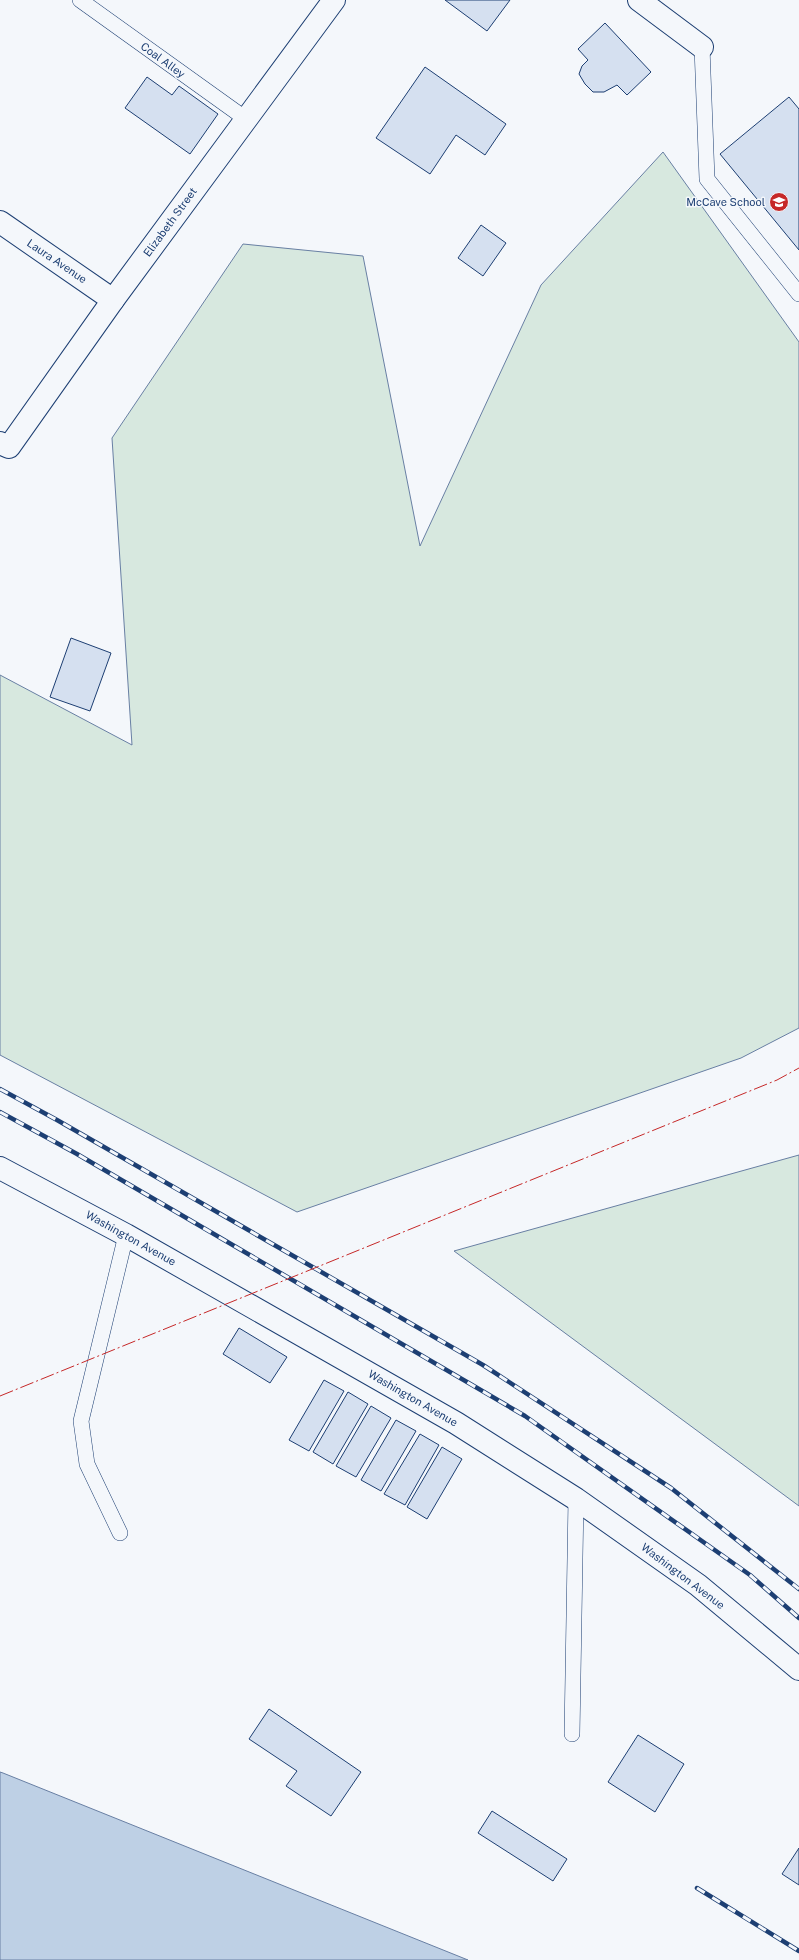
<svg xmlns="http://www.w3.org/2000/svg" width="799" height="1960" viewBox="0 0 799 1960" font-family="'Public Sans',sans-serif">
  <style>
    .green { fill: #d7e8df; stroke: #687fa3 }
    .water { fill: #bed0e5; stroke: #687fa3 }
    .building { fill: #d5e0f0; stroke: #1d3f73 }
    .lines { fill: none; stroke-linecap: round; stroke-linejoin: round }
    .lane-casing { stroke: #1d3f73; stroke-width: 16 }
    .street-casing { stroke: #1d3f73; stroke-width: 24 }
    .primary-casing { stroke: #1d3f73; stroke-width: 24 }
    .lane { stroke: #f4f7fb; stroke-width: 15 }
    .street { stroke: #f4f7fb; stroke-width: 22 }
    .primary { stroke: #f4f7fb; stroke-width: 22 }
    .rail-casing { stroke: #1d3f73; stroke-width: 4.5 }
    .rail { stroke: #f4f7fb; stroke-width: 3; stroke-dasharray: 9; stroke-linecap: butt }
    .power { stroke: #c62828; stroke-width: 1; stroke-dasharray: 14 3 2 3; stroke-linecap: butt }
    .labels { text-anchor: middle; dominant-baseline: central; stroke-width: 3; stroke-linejoin: round; paint-order: stroke }
    .street-label { font-size: 11px; fill: #1d3f73; stroke: #f4f7fb }
    .poi-label { font-size: 11px; fill: #1d3f73; stroke: #f4f7fb; text-anchor: end }
  </style>
  <rect width="100%" height="100%" fill="#f4f7fb"/>
  <g class="green">
    <polygon points="663,152 799,342 799,1028 741,1058 297,1212 0,1055 0,675 132,745 112,438 243,244 363,256 420,546 541,285"/>
    <polygon points="799,1155 799,1506 454,1251"/>
  </g>
  <polygon class="water" points="0,1772 3,1773 468,1960 0,1960"/>
  <g class="building">
    <polygon points="445,0 510,0 487,31"/>
    <polygon points="605,23 651,72 627,95 617,85 604,92 593,92 585,84 579,74 582,66 588,60 578,49"/>
    <polygon points="425,67 506,124 485,155 456,135 430,174 376,138"/>
    <polygon points="147,77 172,95 179,86 218,114 190,154 125,108"/>
    <polygon points="789,97 799,109 799,250 720,154"/>
    <polygon points="481,225 506,243 483,276 458,258"/>
    <polygon points="71,638 111,653 90,711 50,697"/>
    <polygon points="239,1328 287,1357 270,1383 223,1354"/>
    <polygon points="324,1380 344,1391 309,1451 289,1440"/>
    <polygon points="348,1392 368,1404 333,1464 313,1452"/>
    <polygon points="371,1406 391,1418 356,1477 336,1466"/>
    <polygon points="396,1420 416,1431 381,1491 361,1480"/>
    <polygon points="420,1434 439,1445 405,1505 384,1494"/>
    <polygon points="442,1447 462,1459 427,1519 407,1507"/>
    <polygon points="269,1709 361,1772 331,1816 286,1786 297,1771 249,1739"/>
    <polygon points="638,1735 684,1764 655,1812 608,1782"/>
    <polygon points="492,1811 567,1859 553,1881 478,1833"/>
    <polygon points="799,1848 799,1885 782,1874"/>
  </g>
  <g class="lines">
    <g class="lane-casing">
      <g id="lane">
        <polyline points="80,0 246,119"/>
        <polyline points="702,47 707,179 799,294"/>
        <polyline points="120,1533 87,1464 81,1421 126,1235"/>
        <polyline points="572,1734 576,1499"/>
      </g>
    </g>
    <g class="street-casing">
      <g id="street">
        <polyline points="639,0 702,47"/>
        <polyline points="0,222 113,300"/>
        <polyline points="0,443 9,447 113,300 334,0"/>
      </g>
    </g>
    <g class="primary-casing">
      <polyline id="primary" points="0,1168 126,1235 456,1423 576,1499 698,1585 799,1669"/>
    </g>
    <use href="#lane" class="lane"/>
    <use href="#street" class="street"/>
    <use href="#primary" class="primary"/>
    <g class="rail-casing">
      <g id="rail">
        <polyline points="0,1089 57,1120 483,1365 671,1488 799,1589"/>
        <polyline points="0,1112 77,1154 525,1416 750,1575 799,1618"/>
        <polyline points="697,1888 799,1951"/>
      </g>
    </g>
    <use href="#rail" class="rail"/>
    <polyline class="power" points="0,1396 777,1080 799,1068"/>
  </g>
  <defs>
    <g id="school-disc" transform="scale(1)"><circle r="9.5" fill="#c62828" stroke="#f4f7fb"/><path d="M0-5L7-2L0 1L-7-2ZM-4 1L0 2.5L4 1V4Q0 6-4 4Z" fill="#fff"/></g>
  </defs>
  <g fill-rule="evenodd">
    <use href="#school-disc" x="779" y="202"/>
  </g>
  <g class="labels">
    <g class="street-label">
      <text transform="translate(163 60) rotate(36)">Coal Alley</text>
      <text transform="translate(170 222) rotate(-54)">Elizabeth Street</text>
      <text transform="translate(57 261) rotate(34)">Laura Avenue</text>
      <text transform="translate(131 1238) rotate(29)">Washington Avenue</text>
      <text transform="translate(413 1398) rotate(30)">Washington Avenue</text>
      <text transform="translate(683 1576) rotate(37)">Washington Avenue</text>
    </g>
    <g class="poi-label">
      <text x="765" y="202">McCave School</text>
    </g>
  </g>
</svg>
